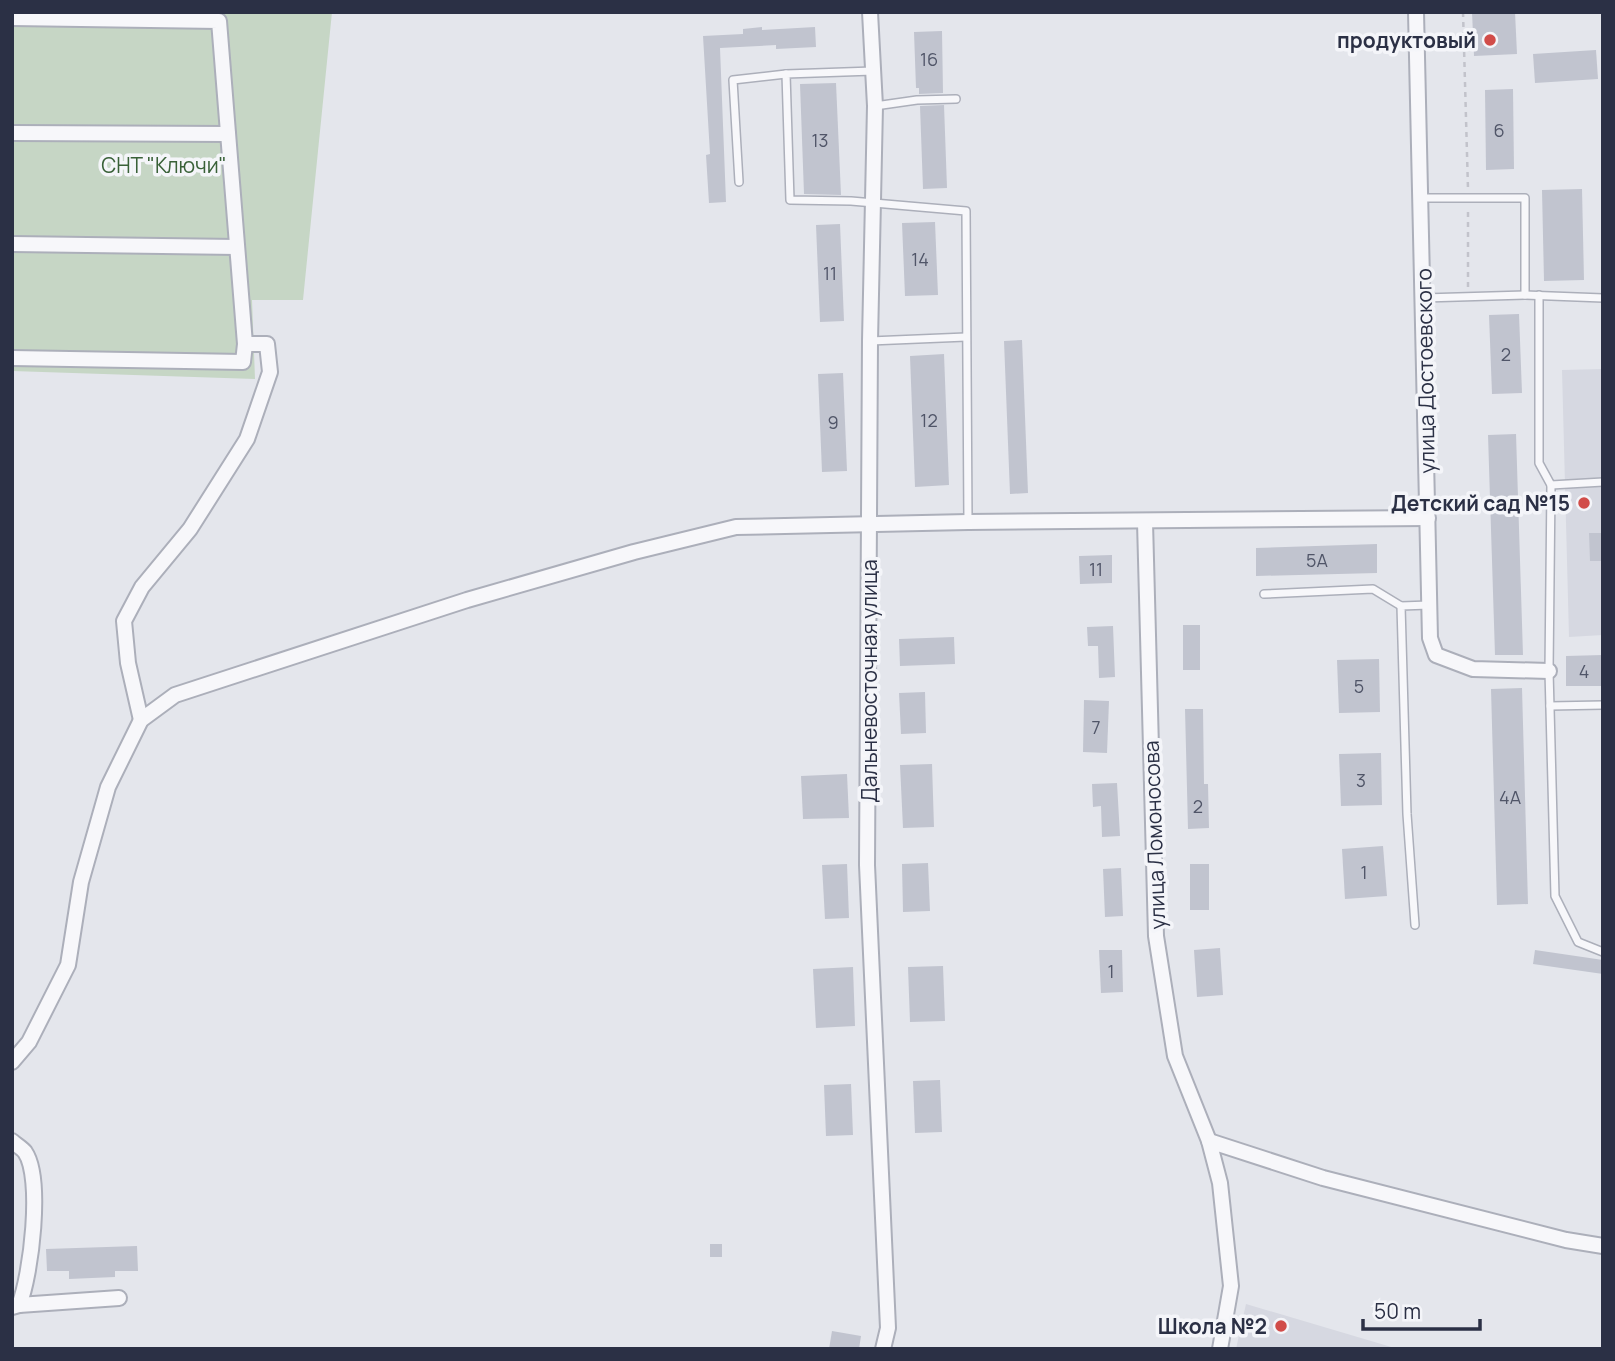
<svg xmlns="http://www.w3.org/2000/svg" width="1615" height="1361" viewBox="0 0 1615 1361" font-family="Manrope,sans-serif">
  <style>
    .built { fill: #d6d8e1 }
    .green { fill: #c6d6c5 }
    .building { fill: #c1c4cf }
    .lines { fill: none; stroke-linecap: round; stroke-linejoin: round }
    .service-casing { stroke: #acafba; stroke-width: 10 }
    .minor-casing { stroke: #acafba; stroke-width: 18 }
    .path { stroke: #c2c3cb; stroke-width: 2.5; stroke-dasharray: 5 5; stroke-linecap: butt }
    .service { stroke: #f7f7fa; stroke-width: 7 }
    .minor { stroke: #f7f7fa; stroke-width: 14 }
    .poi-dot { fill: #d14c49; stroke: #f4f5f9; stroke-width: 2.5 }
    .labels { text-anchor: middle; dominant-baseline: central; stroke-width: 7; stroke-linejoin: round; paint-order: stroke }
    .number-label { font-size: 18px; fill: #505568 }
    .poi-label { font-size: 21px; font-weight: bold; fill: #2b3045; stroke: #f4f5f9; text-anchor: end }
    .park-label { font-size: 21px; fill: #396138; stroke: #f4f5f9 }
    .street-label { font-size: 21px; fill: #2b3045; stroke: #f4f5f9 }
  </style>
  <rect width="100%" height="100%" fill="#e4e6ec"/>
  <g class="built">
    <polygon points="1603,369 1603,635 1569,637 1562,370"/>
    <polygon points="1246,1304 1398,1349 1236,1349"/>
  </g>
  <polygon class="green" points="12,12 332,12 303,300 252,300 255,379 12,371"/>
  <g class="building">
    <polygon points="1472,12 1515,12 1517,54 1474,56"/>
    <polygon points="762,27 762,30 815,27 816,47 776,49 776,45 720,48 726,202 709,203 706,155 710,154 703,36 743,34 743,29"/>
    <polygon points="942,31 943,93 919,94 919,88 916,88 914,32"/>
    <polygon points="1596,50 1598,79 1535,83 1533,54"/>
    <polygon points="836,83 841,195 804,194 800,84"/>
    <polygon points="1513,89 1514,169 1486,170 1485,90"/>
    <polygon points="944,105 947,188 923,189 920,106"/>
    <polygon points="1582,189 1584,280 1544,281 1542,190"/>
    <polygon points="935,222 938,295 905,296 902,223"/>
    <polygon points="840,224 844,321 820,322 816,225"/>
    <polygon points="1519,314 1522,393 1492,394 1489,315"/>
    <polygon points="1022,340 1028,493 1010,494 1004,341"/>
    <polygon points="944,354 949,485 915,487 910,356"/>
    <polygon points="843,373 847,471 822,472 818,374"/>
    <polygon points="1516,434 1523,655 1495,655 1488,435"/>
    <polygon points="1589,533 1603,533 1603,561 1590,561"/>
    <polygon points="1377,544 1377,573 1256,576 1256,548"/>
    <polygon points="1112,555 1112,583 1080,584 1079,556"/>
    <rect x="1183" y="625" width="17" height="45"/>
    <polygon points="1113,626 1115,677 1099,678 1098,646 1088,646 1087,627"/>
    <polygon points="954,637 955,664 900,666 899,639"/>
    <polygon points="1603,655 1603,686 1566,686 1566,656"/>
    <polygon points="1379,659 1380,712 1339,713 1337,660"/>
    <polygon points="1522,688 1528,904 1497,905 1491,689"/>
    <polygon points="925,692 926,733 901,734 899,693"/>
    <polygon points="1084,700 1109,701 1107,753 1083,752"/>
    <polygon points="1185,709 1203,709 1204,784 1208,784 1209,828 1188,829"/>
    <polygon points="1381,753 1382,805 1341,806 1339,754"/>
    <polygon points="932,764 934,827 903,828 900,765"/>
    <polygon points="847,774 849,818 803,819 801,776"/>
    <polygon points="1117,783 1120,836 1102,837 1101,806 1093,807 1092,784"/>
    <polygon points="1383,846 1387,896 1345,899 1342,849"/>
    <polygon points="928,863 930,911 903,912 902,864"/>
    <polygon points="847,864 849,918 825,919 822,865"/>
    <rect x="1190" y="864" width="19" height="46"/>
    <polygon points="1121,868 1123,916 1105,917 1103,869"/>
    <polygon points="1220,948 1223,995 1197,997 1194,950"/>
    <polygon points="1099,950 1122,950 1123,992 1101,993"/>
    <polygon points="1535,950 1603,960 1603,974 1533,964"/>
    <polygon points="943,966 945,1021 910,1022 908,967"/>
    <polygon points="853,967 855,1026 816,1028 813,969"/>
    <polygon points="940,1080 942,1132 915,1133 913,1081"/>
    <polygon points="851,1084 853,1135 826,1136 824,1085"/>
    <rect x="710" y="1244" width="12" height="13"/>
    <polygon points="137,1246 138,1271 115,1271 115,1277 69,1279 69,1271 47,1271 46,1249"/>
    <polygon points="832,1331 861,1336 859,1349 829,1349"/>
  </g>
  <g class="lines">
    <g class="service-casing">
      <g id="service">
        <polyline points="873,71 786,74 790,200 851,201 966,211 968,522"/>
        <polyline points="875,106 917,100 956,99"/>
        <polyline points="739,182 733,80 786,74"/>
        <polyline points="1421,198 1525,198 1525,295"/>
        <polyline points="1539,295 1539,463 1551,485 1549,671 1555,896 1578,942 1603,952"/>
        <polyline points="1424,298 1525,295 1603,298"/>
        <polyline points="870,341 966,337"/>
        <polyline points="1551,485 1603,482"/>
        <polyline points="1264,594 1373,589 1401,606"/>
        <polyline points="1550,706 1603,705"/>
        <polyline points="1415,925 1407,814 1401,606 1429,605"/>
      </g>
    </g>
    <g class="minor-casing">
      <g id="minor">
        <polyline points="870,12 875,106 870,341 867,865 888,1328 883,1349"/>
        <polyline points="1416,12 1430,638 1436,655 1473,669 1549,671"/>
        <polyline points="12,18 219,21 245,344 243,362 12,358"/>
        <polyline points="12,133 228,134"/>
        <polyline points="12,244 237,247"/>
        <polyline points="1145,522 1156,936 1175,1056 1209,1141 1220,1183 1231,1286 1220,1349"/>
        <polyline points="141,720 128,663 124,621 142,587 190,529 247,439 270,372 267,344 245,344"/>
        <polyline points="12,1062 29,1042 68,965 81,882 108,787 141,720 175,695 467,600 634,552 736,527 968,522 1428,518"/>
        <path d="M12 1141C16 1145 22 1148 25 1152 43 1178 31 1276 19 1305L12 1307"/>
        <polyline points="1209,1141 1323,1178 1566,1240 1603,1246"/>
        <polyline points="19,1305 119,1298"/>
      </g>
    </g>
    <g class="path">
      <polyline points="1463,12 1468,189"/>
      <polyline points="1468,287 1468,209"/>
    </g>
    <use href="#service" class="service"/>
    <use href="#minor" class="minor"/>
  </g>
  <g class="poi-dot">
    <circle cx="1490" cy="40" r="7"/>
    <circle cx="1584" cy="503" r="7"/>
    <circle cx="1281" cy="1326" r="7"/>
  </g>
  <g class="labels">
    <g class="number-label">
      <text x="929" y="59">16</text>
      <text x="1499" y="130">6</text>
      <text x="820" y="140">13</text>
      <text x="920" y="259">14</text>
      <text x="830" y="273">11</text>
      <text x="1506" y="354">2</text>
      <text x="929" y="420">12</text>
      <text x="833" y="422">9</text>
      <text x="1317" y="560">5А</text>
      <text x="1096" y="569">11</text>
      <text x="1584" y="671">4</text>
      <text x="1359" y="686">5</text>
      <text x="1096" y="727">7</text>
      <text x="1361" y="780">3</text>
      <text x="1510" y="797">4А</text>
      <text x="1198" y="806">2</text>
      <text x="1364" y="872">1</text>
      <text x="1111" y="971">1</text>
    </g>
    <g class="poi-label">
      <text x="1476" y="40">продуктовый</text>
      <text x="1570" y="503">Детский сад №15</text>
      <text x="1267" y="1326">Школа №2</text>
    </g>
    <g class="park-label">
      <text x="164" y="165">СНТ "Ключи"</text>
    </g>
    <g class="street-label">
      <text transform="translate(1425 371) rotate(-91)">улица Достоевского</text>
      <text transform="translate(869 681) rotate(-90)">Дальневосточная улица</text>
      <text transform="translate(1154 835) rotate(-92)">улица Ломоносова</text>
    </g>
  </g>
  <rect width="1615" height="1361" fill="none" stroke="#2b3045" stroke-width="28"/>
  <path d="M1363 1319v10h117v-10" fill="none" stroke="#2b3045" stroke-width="3.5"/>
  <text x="1374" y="1319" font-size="21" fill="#2b3045" stroke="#f4f5f9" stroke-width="5" paint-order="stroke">50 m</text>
</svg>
